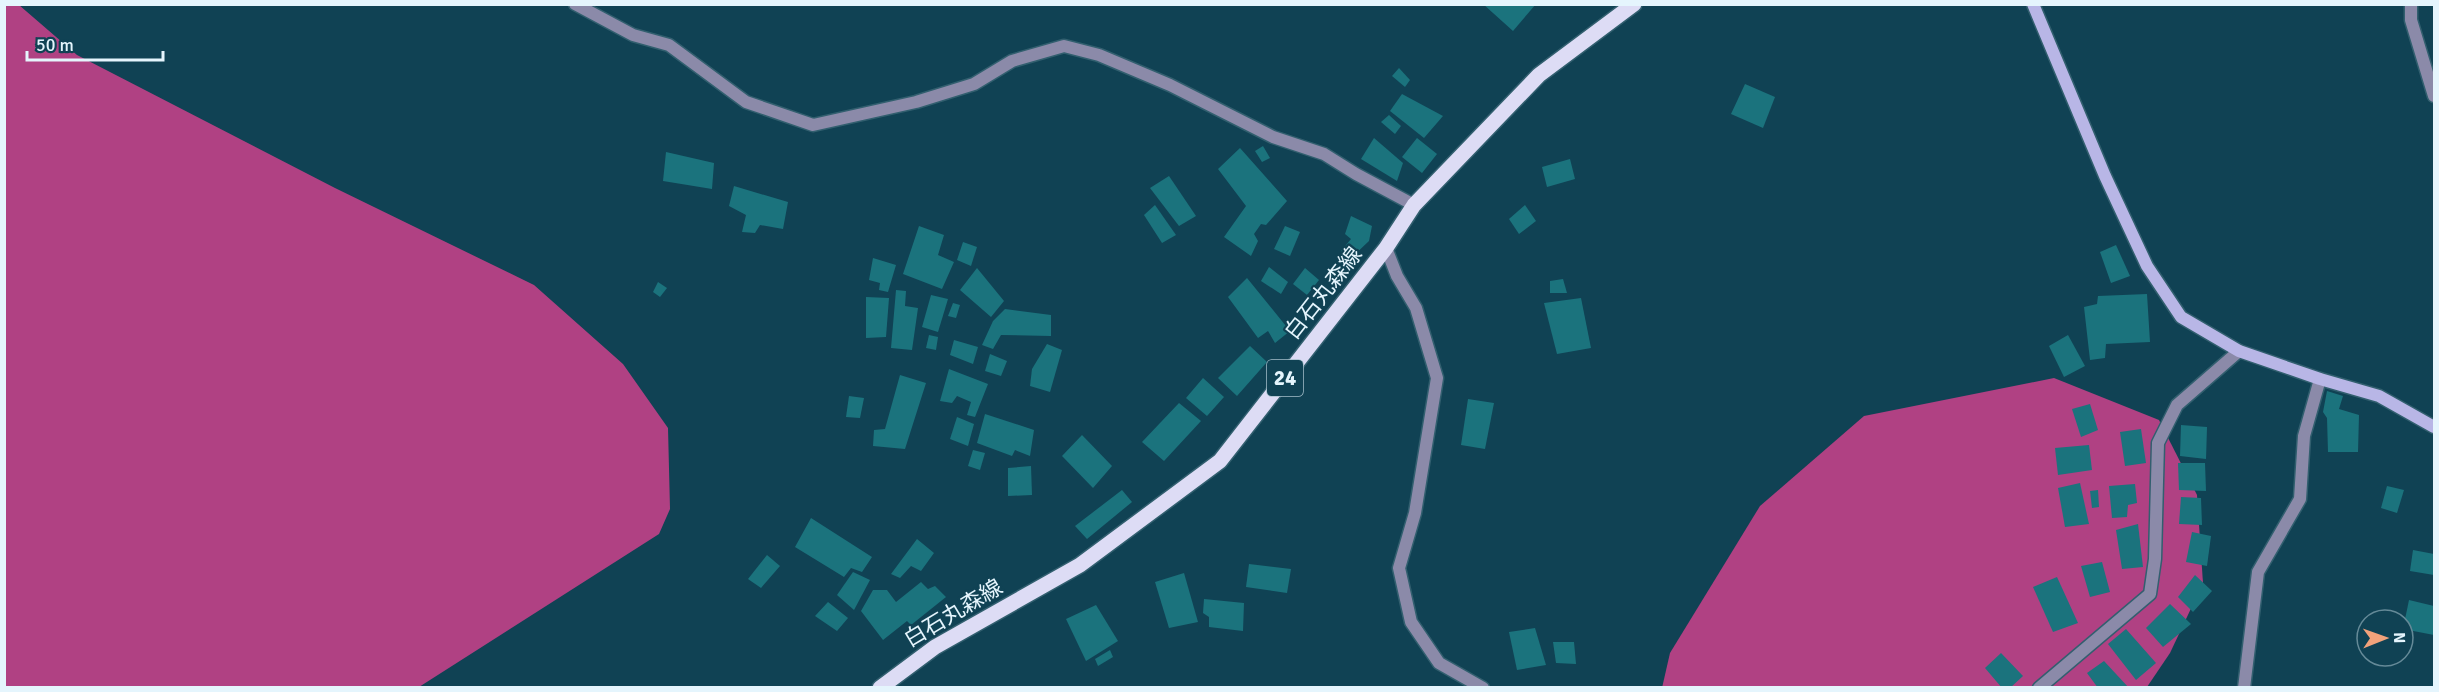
<svg xmlns="http://www.w3.org/2000/svg" width="2439" height="692" viewBox="0 0 2439 692" font-family="Signika,'Noto Sans JP',sans-serif">
  <style>
    .forest { fill: #b04183 }
    .building { fill: #1b737d }
    .lines { fill: none; stroke-linecap: round; stroke-linejoin: round }
    .street-casing { stroke: #325f6f; stroke-width: 15 }
    .secondary-casing { stroke: #325f6f; stroke-width: 15 }
    .primary-casing { stroke: #325f6f; stroke-width: 18 }
    .street { stroke: #8b8aa9; stroke-width: 12 }
    .secondary { stroke: #b8b6e6; stroke-width: 12 }
    .primary { stroke: #dddcf5; stroke-width: 15 }
    .labels { text-anchor: middle; dominant-baseline: central; stroke-width: 4.5; stroke-linejoin: round; paint-order: stroke }
    .shield { fill: #104254; stroke: #a5bfca; stroke-width: 1.5 }
    .shield-label { font-size: 21px; font-weight: bold; fill: #e5f5fd }
    .street-label { font-size: 22px; fill: #e5f5fd; stroke: #104254 }
  </style>
  <rect width="100%" height="100%" fill="#104254"/>
  <g class="forest">
    <polygon points="4,5 19,5 77,55 335,188 534,285 623,364 668,428 670,509 659,534 419,687 5,687"/>
    <polygon points="2054,378 2159,420 2197,495 2203,583 2170,653 2147,687 1662,688 1670,653 1760,506 1864,416"/>
  </g>
  <g class="building">
    <polygon points="1483,4 1536,4 1513,31"/>
    <polygon points="1399,68 1410,80 1405,87 1392,76"/>
    <polygon points="1745,84 1775,97 1763,128 1731,114"/>
    <polygon points="1402,94 1443,116 1424,138 1390,111"/>
    <polygon points="1389,115 1401,126 1395,134 1381,122"/>
    <polygon points="1374,138 1403,163 1397,181 1361,159"/>
    <polygon points="1417,138 1437,154 1422,173 1402,157"/>
    <polygon points="1263,146 1270,158 1262,162 1255,151"/>
    <polygon points="1240,148 1287,201 1266,225 1261,224 1254,234 1258,241 1251,256 1224,237 1246,206 1218,169"/>
    <polygon points="666,152 714,163 712,189 663,181"/>
    <polygon points="1570,159 1575,179 1547,187 1542,167"/>
    <polygon points="1169,176 1196,216 1179,226 1150,188"/>
    <polygon points="734,186 788,202 783,229 760,225 755,233 742,232 746,215 729,206"/>
    <polygon points="1155,205 1176,235 1162,243 1144,215"/>
    <polygon points="1525,205 1536,221 1519,234 1509,219"/>
    <polygon points="1351,216 1372,226 1369,241 1350,259 1341,251 1351,239 1345,234"/>
    <polygon points="919,226 944,235 938,255 954,262 942,289 903,274"/>
    <polygon points="1285,226 1300,232 1290,256 1274,249"/>
    <polygon points="963,242 977,247 971,266 957,260"/>
    <polygon points="2116,245 2130,276 2111,283 2100,252"/>
    <polygon points="873,258 896,265 888,292 879,290 880,283 869,280"/>
    <polygon points="1269,267 1288,282 1281,294 1261,281"/>
    <polygon points="977,268 1004,301 991,317 960,290"/>
    <polygon points="1305,268 1319,280 1307,295 1293,284"/>
    <polygon points="1247,278 1290,331 1275,343 1268,331 1258,338 1228,297"/>
    <polygon points="1563,279 1567,293 1550,293 1550,281"/>
    <polygon points="658,282 667,288 660,297 653,292"/>
    <polygon points="896,290 906,291 905,306 918,308 912,350 891,348"/>
    <polygon points="2147,294 2150,342 2106,344 2105,358 2090,360 2084,307 2097,304 2098,296"/>
    <polygon points="931,295 948,299 938,332 922,327"/>
    <polygon points="866,297 889,298 886,337 866,338"/>
    <polygon points="1581,298 1591,348 1557,354 1544,303"/>
    <polygon points="953,303 960,305 956,318 948,316"/>
    <polygon points="1005,309 1051,315 1051,336 1001,335 993,349 982,345 993,321"/>
    <polygon points="929,335 938,337 936,350 926,348"/>
    <polygon points="2068,335 2085,366 2064,377 2049,346"/>
    <polygon points="954,340 978,347 973,364 950,355"/>
    <polygon points="1047,344 1062,350 1050,392 1030,386 1032,369"/>
    <polygon points="1250,346 1267,362 1237,396 1218,378"/>
    <polygon points="990,354 1007,361 1001,376 985,371"/>
    <polygon points="949,369 988,384 975,417 967,415 971,402 957,396 952,403 940,401"/>
    <polygon points="900,375 926,383 905,449 873,446 874,430 885,429"/>
    <polygon points="1203,378 1224,397 1207,416 1186,398"/>
    <polygon points="2327,391 2343,396 2339,409 2359,415 2358,452 2328,452 2327,418 2323,412"/>
    <polygon points="849,396 864,398 860,418 846,417"/>
    <polygon points="1468,399 1494,403 1485,449 1461,445"/>
    <polygon points="1179,403 1201,421 1164,461 1142,442"/>
    <polygon points="2090,404 2098,430 2081,437 2072,409"/>
    <polygon points="985,414 1034,430 1030,456 1015,450 1012,456 977,443"/>
    <polygon points="957,417 974,424 968,446 950,439"/>
    <polygon points="2181,425 2207,427 2206,459 2180,456"/>
    <polygon points="2141,429 2146,463 2125,466 2120,432"/>
    <polygon points="1082,435 1112,466 1093,488 1062,456"/>
    <polygon points="2089,445 2092,470 2058,475 2055,448"/>
    <polygon points="973,450 985,453 980,470 968,466"/>
    <polygon points="2178,463 2205,463 2206,491 2179,490"/>
    <polygon points="1031,466 1032,495 1008,496 1008,468"/>
    <polygon points="2080,483 2089,524 2065,527 2058,488"/>
    <polygon points="2135,484 2137,503 2128,505 2127,517 2112,518 2109,486"/>
    <polygon points="2387,486 2404,490 2397,513 2381,508"/>
    <polygon points="1122,490 1132,502 1087,539 1075,526"/>
    <polygon points="2098,490 2099,507 2092,508 2090,491"/>
    <polygon points="2181,497 2201,498 2202,525 2179,524"/>
    <polygon points="811,518 872,557 862,572 851,568 844,577 795,547"/>
    <polygon points="2138,524 2143,567 2122,569 2116,530"/>
    <polygon points="2192,532 2211,536 2207,566 2186,562"/>
    <polygon points="917,539 934,553 921,571 911,566 900,578 891,574"/>
    <polygon points="2413,550 2434,554 2434,575 2410,571"/>
    <polygon points="767,555 780,566 761,588 748,579"/>
    <polygon points="2102,562 2110,592 2090,597 2081,566"/>
    <polygon points="1249,564 1291,569 1287,593 1246,587"/>
    <polygon points="853,572 870,580 854,610 837,595"/>
    <polygon points="1184,573 1198,622 1169,628 1155,582"/>
    <polygon points="2195,575 2212,591 2193,612 2178,597"/>
    <polygon points="2057,577 2078,623 2053,632 2033,587"/>
    <polygon points="921,582 928,589 935,586 946,597 911,625 907,621 883,640 861,611 873,590 887,590 896,602"/>
    <polygon points="1204,599 1244,603 1243,631 1209,627 1209,617 1203,613"/>
    <polygon points="2409,600 2434,606 2434,635 2403,629"/>
    <polygon points="828,602 848,618 837,631 815,616"/>
    <polygon points="2170,604 2191,624 2163,647 2146,628"/>
    <polygon points="1096,605 1118,641 1086,661 1066,619"/>
    <polygon points="1535,628 1546,665 1517,670 1509,632"/>
    <polygon points="2126,629 2156,663 2136,680 2108,644"/>
    <polygon points="1553,642 1574,642 1576,664 1556,663"/>
    <polygon points="1110,650 1113,657 1098,666 1095,659"/>
    <polygon points="2001,653 2023,676 2010,688 2002,688 1985,668"/>
    <polygon points="2104,661 2129,688 2098,688 2087,673"/>
  </g>
  <g class="lines">
    <g class="street-casing">
      <g id="street">
        <polyline points="575,4 633,35 669,45 746,102 813,125 916,102 974,84 1012,61 1064,46 1099,55 1170,85 1273,137 1324,154 1356,174 1414,205"/>
        <polyline points="2411,4 2411,20 2434,96"/>
        <polyline points="1386,248 1397,276 1416,308 1437,378 1415,513 1399,568 1411,622 1439,663 1483,688"/>
        <polyline points="2039,688 2150,594 2155,559 2158,443 2177,405 2239,351"/>
        <polyline points="2244,688 2258,572 2300,499 2304,436 2320,379"/>
      </g>
    </g>
    <g class="secondary-casing">
      <polyline id="secondary" points="2033,4 2105,176 2147,266 2181,317 2239,351 2320,379 2379,396 2434,427"/>
    </g>
    <g class="primary-casing">
      <polyline id="primary" points="880,688 935,647 1080,565 1220,461 1386,248 1414,205 1539,75 1634,4"/>
    </g>
    <use href="#street" class="street"/>
    <use href="#secondary" class="secondary"/>
    <use href="#primary" class="primary"/>
  </g>
  <g class="labels">
    <rect class="shield" x="1267" y="360" width="36" height="36" rx="4.5"/>
    <g class="shield-label">
      <text x="1285" y="378">24</text>
    </g>
    <g class="street-label">
      <text transform="translate(1323 293) rotate(-52)">白石丸森線</text>
      <text transform="translate(953 613) rotate(-31)">白石丸森線</text>
    </g>
  </g>
  <rect width="2439" height="692" fill="none" stroke="#e5f5fd" stroke-width="12"/>
  <g transform="translate(2385 638) rotate(89)"><circle r="28" fill="#104254" stroke="#658a98" stroke-width="1.5"/>
  <path d="M0-4.5L10 22L0 15L-10 22Z" fill="#f1a27b"/>
  <text y="-9" font-size="16" font-weight="bold" text-anchor="middle" fill="#e5f5fd">N</text>
  </g>
  <path d="M27 51v9h136v-9" fill="none" stroke="#e5f5fd" stroke-width="3"/>
  <text x="36" y="51" font-size="18" fill="#e5f5fd" stroke="#104254" stroke-width="4.5" paint-order="stroke">50 m</text>
</svg>
